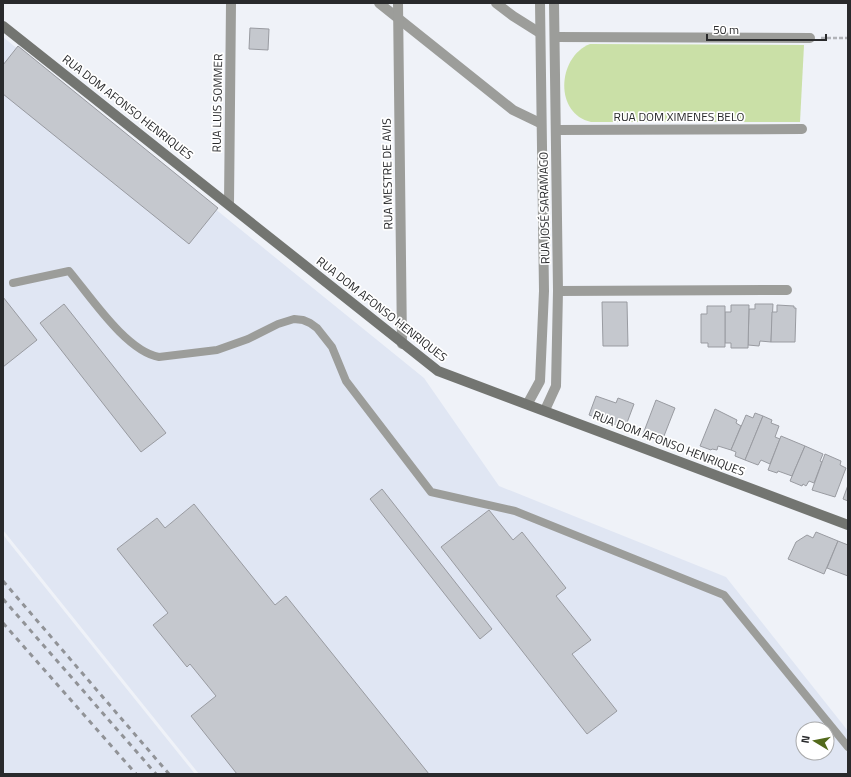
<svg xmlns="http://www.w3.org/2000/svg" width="851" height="777" viewBox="0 0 851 777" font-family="'Titillium Web',sans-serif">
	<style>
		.built { fill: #e0e6f3; fill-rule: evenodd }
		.green { fill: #cae0a7 }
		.building { fill: #c5c8ce; stroke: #999ba1 }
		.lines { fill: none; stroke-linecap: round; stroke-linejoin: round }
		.path { stroke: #b1b3b8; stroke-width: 2.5; stroke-dasharray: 4 2; stroke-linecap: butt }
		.lane { stroke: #9c9d9a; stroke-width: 8 }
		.street { stroke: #9c9d9a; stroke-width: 10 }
		.secondary { stroke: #737571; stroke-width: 10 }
		.rail { stroke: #919397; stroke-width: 3; stroke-dasharray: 5 5; stroke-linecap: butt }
		.labels { text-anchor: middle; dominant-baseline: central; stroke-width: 3.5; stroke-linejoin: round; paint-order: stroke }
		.street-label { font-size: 12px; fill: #292a2c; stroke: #fff }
	</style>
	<rect width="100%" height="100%" fill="#eff2f8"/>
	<g class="built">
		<path d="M 3,37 L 424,378 L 499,486 L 726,577 L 848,731 L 848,774 L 199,774 L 3,530 ZM 803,729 L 827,729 L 827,753 L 803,753 Z"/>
		<polygon points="3,534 7,540 195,774 3,774"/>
	</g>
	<path class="green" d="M 590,44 L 804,45 L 800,122 L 591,122 C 554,114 557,57 590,44 Z"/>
	<g class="building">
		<polygon points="250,28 269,29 268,50 249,49"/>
		<polygon points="18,46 218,208 189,244 3,94 3,65"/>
		<polygon points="3,297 37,340 3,367"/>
		<polygon points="602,302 627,302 628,346 603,346"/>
		<polygon points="64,304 166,433 141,452 40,323"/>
		<polygon points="755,304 773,304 771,342 760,341 759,346 748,345 749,309 755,309"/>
		<polygon points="731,305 749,305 748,348 731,348 731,343 725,343 725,312 731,312"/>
		<polygon points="777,305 794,306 794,308 796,308 795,342 771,342 772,312 777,312"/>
		<polygon points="707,306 725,306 725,347 708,347 708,343 701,343 701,314 707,314"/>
		<polygon points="596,396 616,403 618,398 634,404 625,428 589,415"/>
		<polygon points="656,400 675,408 662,441 643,434"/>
		<polygon points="715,409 737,420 736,423 741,426 731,450 718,446 717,450 712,449 711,450 700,446"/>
		<polygon points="755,413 763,416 745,460 735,456 736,452 731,450 746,415 753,418"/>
		<polygon points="763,416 772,420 771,423 779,426 775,437 780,439 770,464 761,460 758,465 745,460"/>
		<polygon points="781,436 805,446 792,476 778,471 777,473 768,470"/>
		<polygon points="805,446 823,454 820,461 822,462 814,483 809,481 806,486 803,484 802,486 790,481"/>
		<polygon points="825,454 841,461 840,465 846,468 835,497 812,490"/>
		<polygon points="848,485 848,501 843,499"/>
		<polygon points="382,489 492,629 480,639 370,499"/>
		<polygon points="194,504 275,605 286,596 429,774 237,774 191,716 216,696 190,664 187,667 153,625 168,613 117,549 157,518 165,528"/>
		<polygon points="489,510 513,540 522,532 566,588 556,596 591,640 572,654 617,711 587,734 441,547"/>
		<polygon points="816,532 838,541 824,574 788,559 796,542 807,535 813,538"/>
		<polygon points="838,541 848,545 848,576 827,568"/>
	</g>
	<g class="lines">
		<polyline class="path" points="821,38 848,38"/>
		<path class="lane" d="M 13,283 L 69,271 C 91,297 126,351 159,357 L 217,350 L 248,339 L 278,324 L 294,319 L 303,320 L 310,323 L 317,328 L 332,347 L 346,381 L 431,492 L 515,511 L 724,595 L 848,747"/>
		<g class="street">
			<polyline points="379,3 513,110 540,123"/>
			<polyline points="398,3 402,344"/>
			<polyline points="496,3 513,16 540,33"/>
			<polyline points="555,37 810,38"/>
			<polyline points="556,130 802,129"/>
			<polyline points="229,203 231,3"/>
			<polyline points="558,291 787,290"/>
			<polyline points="528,403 540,381 544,291 540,3"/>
			<polyline points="545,410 556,386 558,291 554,3"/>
		</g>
		<polyline class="secondary" points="3,26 438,371 848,525"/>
		<g class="rail">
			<polyline points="3,581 169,774"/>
			<polyline points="3,599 156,774"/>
			<polyline points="3,623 136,774"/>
		</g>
	</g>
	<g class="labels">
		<g class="street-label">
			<text transform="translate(217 103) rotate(-89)">RUA LUIS SOMMER</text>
			<text transform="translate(128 107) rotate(38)">RUA DOM AFONSO HENRIQUES</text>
			<text x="679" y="116">RUA DOM XIMENES BELO</text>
			<text transform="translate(387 174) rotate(-91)">RUA MESTRE DE AVIS</text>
			<text transform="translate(544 208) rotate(-91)">RUA JOSÉ SARAMAGO</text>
			<text transform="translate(382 309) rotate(38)">RUA DOM AFONSO HENRIQUES</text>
			<text transform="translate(669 443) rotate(21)">RUA DOM AFONSO HENRIQUES</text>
		</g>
	</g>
	<rect width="851" height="777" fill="none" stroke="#292a2c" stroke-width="8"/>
	<g transform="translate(815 741) rotate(280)"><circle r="19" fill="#ffffff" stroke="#a9aaab"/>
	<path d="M0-3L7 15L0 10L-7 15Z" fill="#536a1b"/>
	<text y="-6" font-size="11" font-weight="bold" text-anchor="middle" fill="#292a2c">N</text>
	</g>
	<path d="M707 34v6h119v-6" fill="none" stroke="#292a2c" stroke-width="2"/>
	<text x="713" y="34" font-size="12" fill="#292a2c" stroke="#ffffff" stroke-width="3" paint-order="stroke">50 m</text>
</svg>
